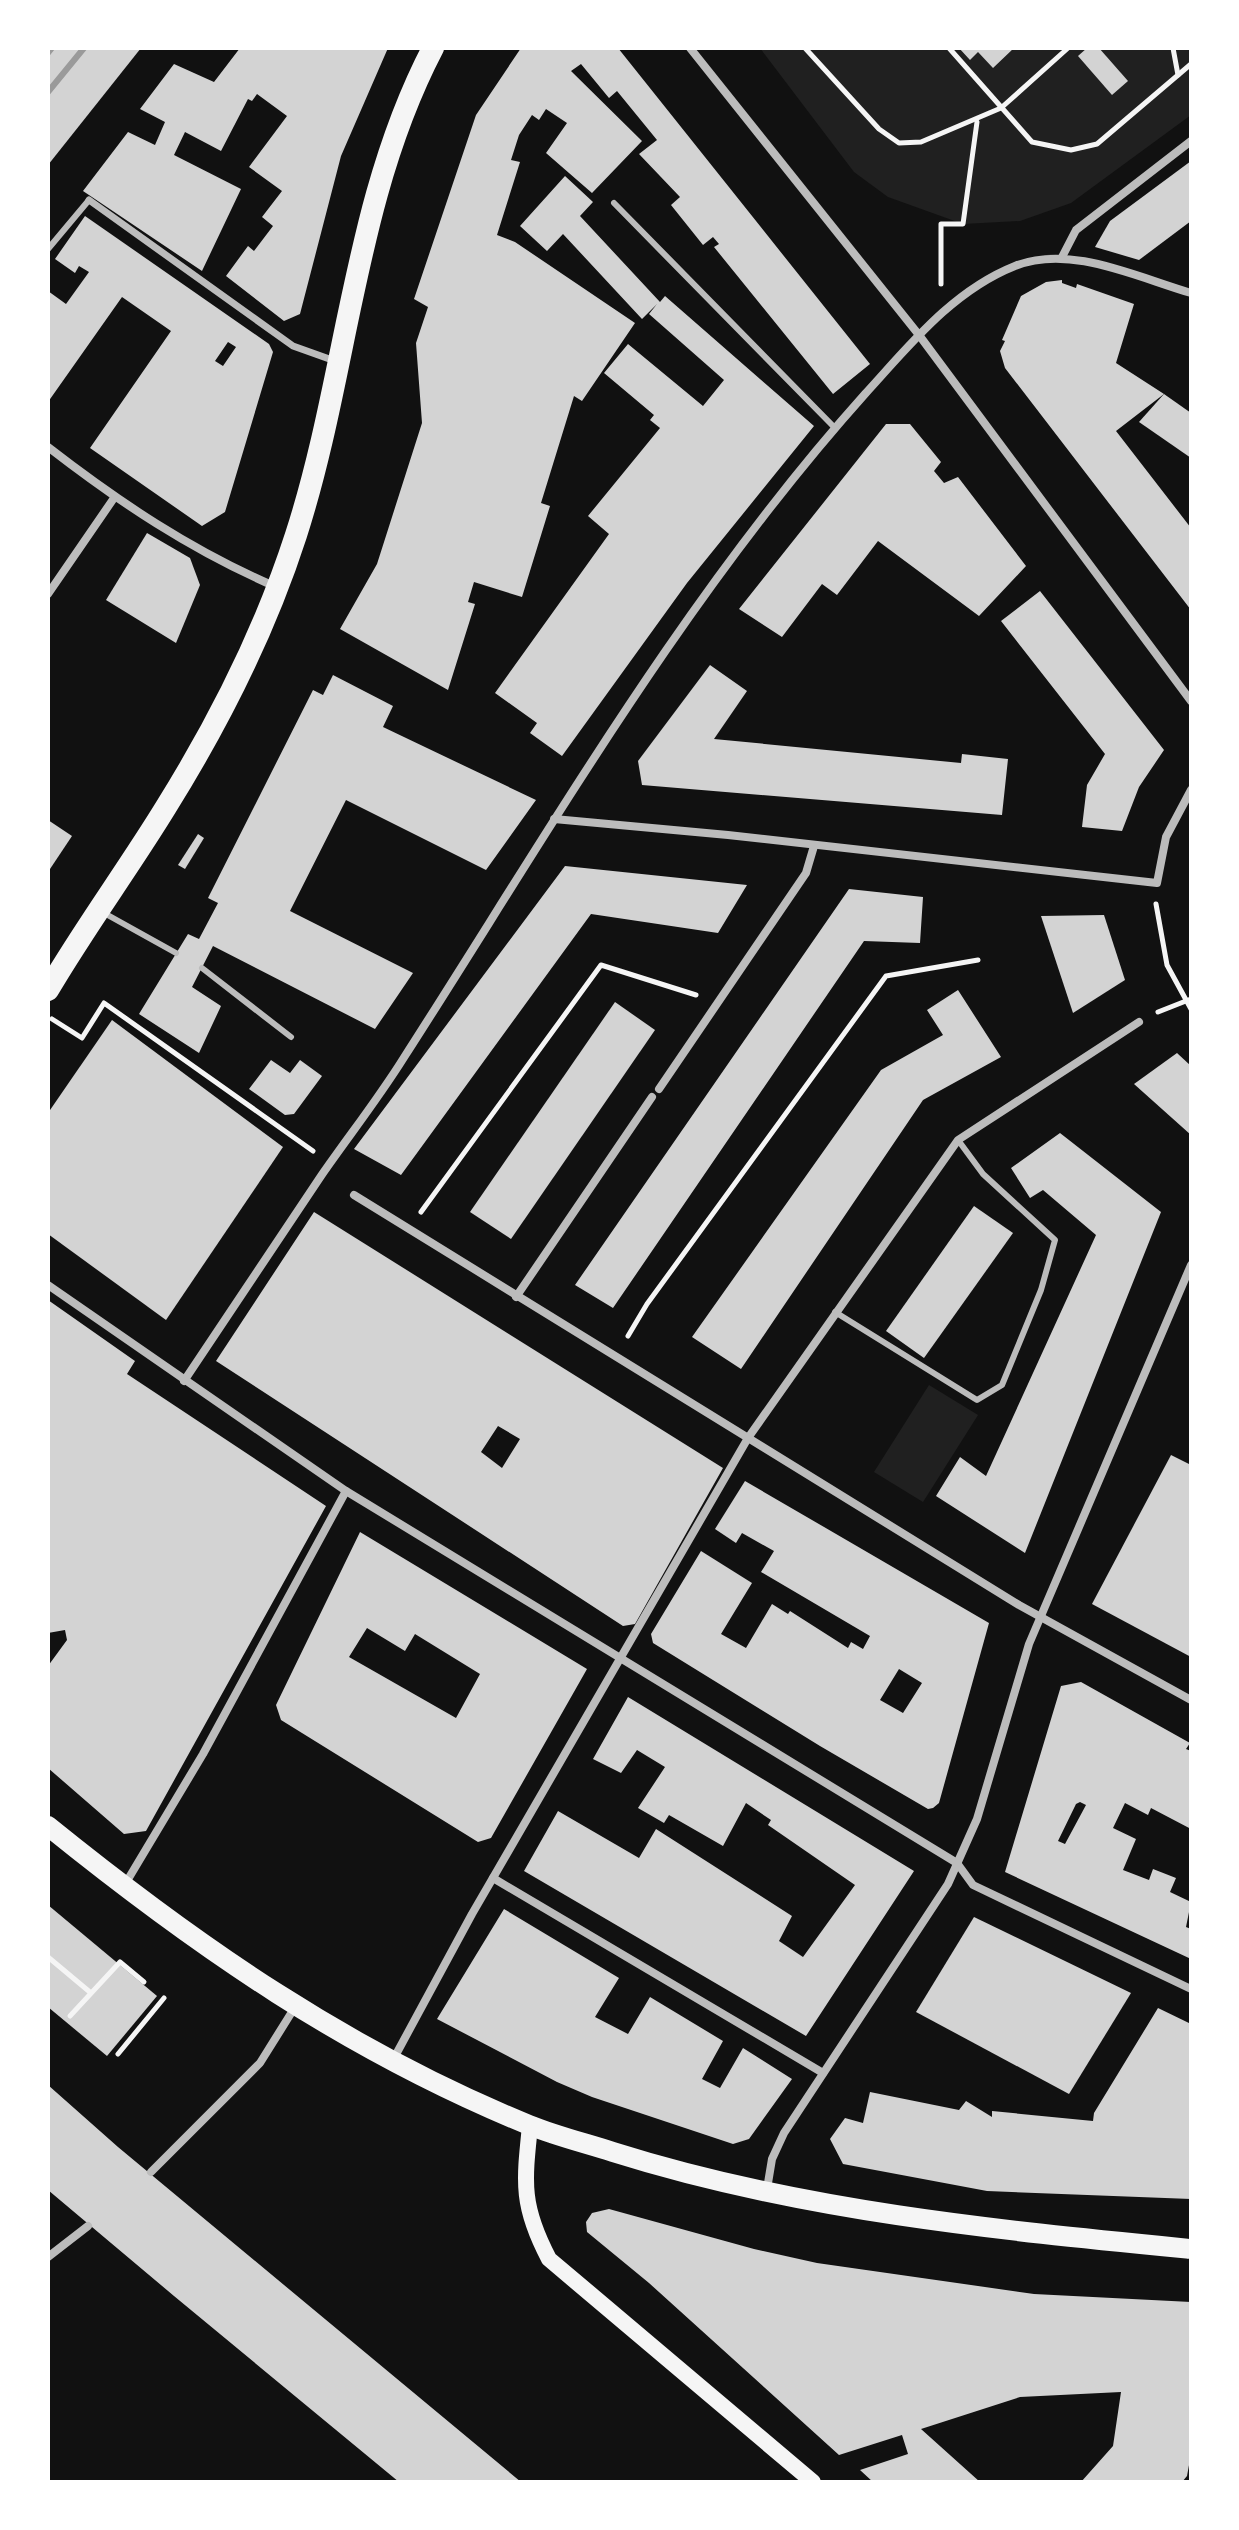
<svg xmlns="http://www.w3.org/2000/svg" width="1239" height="2530" viewBox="0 0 1239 2530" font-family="'DM Sans',sans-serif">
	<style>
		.green { fill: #202020 }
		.building { fill: #d3d3d3; fill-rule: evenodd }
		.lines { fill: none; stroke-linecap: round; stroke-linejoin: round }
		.path { stroke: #f5f5f5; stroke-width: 5 }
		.service { stroke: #bcbcbc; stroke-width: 6 }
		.pedestrian { stroke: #bcbcbc; stroke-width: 7 }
		.minor { stroke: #bcbcbc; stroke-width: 8 }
		.secondary { stroke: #f5f5f5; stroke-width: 16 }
		.primary { stroke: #f5f5f5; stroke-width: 20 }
		.trunk { stroke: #f5f5f5; stroke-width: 22 }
		.rail { stroke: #9a9a9a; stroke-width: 6 }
	</style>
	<rect width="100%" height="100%" fill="#111"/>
	<g class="green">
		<polygon points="760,48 1191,48 1191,115 1071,203 1020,221 963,224 888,197 854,172"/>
		<polygon points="929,1385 978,1415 923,1502 874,1472"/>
	</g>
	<g class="building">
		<polygon points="48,48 141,48 48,165"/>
		<polygon points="240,48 388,48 341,156 300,314 284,321 226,276 248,246 254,251 273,226 262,217 282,191 249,167 287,116 257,94 252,101 248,99 221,151 185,132 174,155 241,189 202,271 83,191 128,132 155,145 165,122 140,109 174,64 214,82"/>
		<polygon points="521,48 618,48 870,364 833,394 714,247 719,244 713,237 703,245 671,205 680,197 639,154 657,140 617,91 609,98 581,64 571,71 642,141 592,193 546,153 567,123 546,109 539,120 532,115 519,135 511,160 520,162 497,235 515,242 635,323 582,401 574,396 541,503 550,506 522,597 474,582 468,602 475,604 448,690 340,629 377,564 422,423 416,343 428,307 414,299 476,115"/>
		<polygon points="959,48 1014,48 993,68 978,52 970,60"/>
		<polygon points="1087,48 1099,48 1128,81 1112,95 1078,56"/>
		<polygon points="1191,161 1191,221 1139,260 1095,247 1110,221"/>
		<polygon points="565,176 593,202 580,216 660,302 665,296 814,426 687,583 562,756 530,733 537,723 495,693 609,534 588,516 660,428 650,420 654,415 604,373 628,344 703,406 724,380 649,314 657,304 642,319 563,234 547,251 520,226"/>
		<path d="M 85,216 L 269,344 L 273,352 L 225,512 L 202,526 L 90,448 L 171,331 L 122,297 L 48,402 L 48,291 L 66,304 L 89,272 L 79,266 L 75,273 L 55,259 ZM 228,342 L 236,347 L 223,366 L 215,361 Z"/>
		<polygon points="1062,280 1062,283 1076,288 1077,284 1134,304 1116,363 1164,394 1116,431 1191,528 1191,610 1005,368 1000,351 1005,341 1002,340 1021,296 1046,282"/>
		<polygon points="1164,394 1191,413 1191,458 1139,422"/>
		<polygon points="886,424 910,424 941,462 934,471 944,483 958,477 1026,566 979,616 878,541 837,595 822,584 782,637 739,609"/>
		<polygon points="147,533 190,558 200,585 176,643 106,600"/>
		<polygon points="1040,591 1164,750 1139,787 1122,831 1082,827 1087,785 1105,754 1001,621"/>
		<polygon points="710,665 747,691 714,739 961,763 962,754 1008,759 1002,815 642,785 638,761"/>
		<polygon points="333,675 393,706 383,727 536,800 486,870 346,800 290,911 413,973 375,1029 213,946 192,987 221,1006 199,1053 139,1014 188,934 199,939 218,903 208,898 313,690 323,695"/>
		<polygon points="48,820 72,836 48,872"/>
		<polygon points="198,834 204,838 185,869 178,865"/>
		<polygon points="565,866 747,885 718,933 591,914 401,1175 354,1149"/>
		<polygon points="849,889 923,897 920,943 864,941 613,1308 575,1285"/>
		<polygon points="1104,915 1125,980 1073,1013 1041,916"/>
		<polygon points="958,990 1001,1057 923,1100 741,1369 692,1337 881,1070 943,1035 927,1010"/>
		<polygon points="615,1002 655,1030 511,1239 470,1212"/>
		<polygon points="112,1020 283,1147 166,1320 48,1234 48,1113"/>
		<polygon points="1177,1053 1191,1066 1191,1135 1134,1084"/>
		<polygon points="271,1060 290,1073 300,1060 322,1076 294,1114 285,1115 249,1089"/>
		<polygon points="1060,1133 1161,1212 1025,1553 936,1496 960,1457 986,1476 1096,1235 1043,1190 1030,1198 1011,1168"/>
		<polygon points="974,1206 1013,1233 924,1358 886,1331"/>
		<path d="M 314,1212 L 723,1468 L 635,1624 L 623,1626 L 216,1361 ZM 498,1426 L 520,1439 L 502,1468 L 481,1452 Z"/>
		<polygon points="48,1300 135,1361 127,1374 326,1506 146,1831 124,1834 48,1768 48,1666 67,1640 65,1630 48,1633"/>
		<polygon points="1171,1455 1191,1465 1191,1657 1092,1604"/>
		<path d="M 745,1481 L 989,1623 L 939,1803 L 933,1808 L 928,1809 L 820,1746 L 653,1643 L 651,1634 L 701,1551 L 752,1583 L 721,1634 L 746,1648 L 772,1604 L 788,1614 L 790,1611 L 848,1648 L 851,1642 L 863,1649 L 870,1636 L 761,1572 L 774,1551 L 742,1533 L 736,1543 L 715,1529 ZM 899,1669 L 922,1683 L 903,1713 L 880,1700 Z"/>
		<path d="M 360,1532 L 587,1669 L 491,1838 L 478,1842 L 281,1720 L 276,1705 ZM 367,1628 L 405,1651 L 415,1634 L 480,1674 L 456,1718 L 349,1657 Z"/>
		<path d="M 1081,1682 L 1190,1743 L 1186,1749 L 1191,1751 L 1191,1829 L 1151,1808 L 1148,1815 L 1125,1803 L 1113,1828 L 1136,1839 L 1123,1870 L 1149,1880 L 1153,1869 L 1176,1878 L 1170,1892 L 1191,1902 L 1186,1927 L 1191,1929 L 1191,1959 L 1005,1872 L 1061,1686 ZM 1080,1802 L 1086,1805 L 1065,1844 L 1058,1841 L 1076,1804 Z"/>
		<polygon points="628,1697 914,1871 806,2036 524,1871 558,1811 639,1858 656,1829 792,1916 779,1941 803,1957 855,1885 768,1825 771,1820 746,1803 723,1846 669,1815 664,1823 638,1808 665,1767 637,1750 621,1773 593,1759"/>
		<polygon points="48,1905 157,1996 107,2056 48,2007"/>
		<polygon points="504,1909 619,1978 595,2017 628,2034 650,1997 723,2041 702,2079 720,2088 743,2048 792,2079 749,2139 733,2144 592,2097 557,2082 437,2019"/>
		<polygon points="974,1917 1131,1993 1069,2094 916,2012"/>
		<polygon points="1158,2008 1191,2024 1191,2199 987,2191 843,2164 830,2139 845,2118 863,2123 870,2092 959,2110 966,2101 992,2117 992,2111 1093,2121 1094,2113"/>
		<polygon points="48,2085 118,2147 521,2482 399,2482 174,2296 48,2190"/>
		<polygon points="609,2209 754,2249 817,2263 1034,2294 1191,2302 1191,2454 1187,2476 1182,2482 1081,2482 1113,2446 1121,2392 1020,2397 921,2429 980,2482 873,2482 860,2470 908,2454 902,2435 839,2455 649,2283 587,2232 586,2222 592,2213"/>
	</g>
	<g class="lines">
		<g class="path">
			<polyline points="805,48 879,129 899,143 921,142 1001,108 1068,48"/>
			<polyline points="949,48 1032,142 1071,150 1097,144 1191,64"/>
			<polyline points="1173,48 1178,75"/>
			<polyline points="941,284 941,224 963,224 977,122"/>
			<polyline points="1156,904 1167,965 1191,1009"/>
			<polyline points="1158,1012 1191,999"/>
			<polyline points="52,1019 82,1038 104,1003 313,1151"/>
			<polyline points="421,1212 601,965 696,995"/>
			<polyline points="628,1336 647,1304 886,976 978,960"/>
			<polyline points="48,1957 91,1993"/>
			<polyline points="70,2016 120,1962 144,1982"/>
			<polyline points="118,2054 164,1998"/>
		</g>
		<g class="service">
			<polyline points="614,203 835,428"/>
			<polyline points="48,249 89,200"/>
			<polyline points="104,913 176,953"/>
			<polyline points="202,968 291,1037"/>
			<polyline points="835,1312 977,1400 1002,1385 1041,1290 1055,1240 983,1174 958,1140"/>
		</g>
		<polyline class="pedestrian" points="89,200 293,346 335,361"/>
		<g class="minor">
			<polyline points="690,48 919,335 1191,701"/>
			<polyline points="1062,257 1076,230 1191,141"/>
			<path d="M 48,447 C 119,502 191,550 274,586"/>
			<polyline points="48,594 114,498"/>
			<polyline points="554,819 728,835 1157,883 1166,837 1191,790"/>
			<polyline points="659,1089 806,873 814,846"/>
			<polyline points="354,1195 1019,1605 1191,1700"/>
			<polyline points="48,1285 346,1491 957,1863 973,1885 1191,1989"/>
			<polyline points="516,1297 652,1097"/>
			<path d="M 184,1381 C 230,1313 275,1244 321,1176 C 348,1137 378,1099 403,1059 C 549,832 684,596 865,394 C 909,346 952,291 1015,266 C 1070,244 1136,277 1191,293"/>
			<polyline points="493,1878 823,2073"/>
			<polyline points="124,1886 203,1754 346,1491"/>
			<polyline points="393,2060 472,1914 748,1438 958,1140 1139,1022"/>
			<polyline points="151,2172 260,2063 295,2007"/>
			<polyline points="767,2189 772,2159 784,2133 948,1884 977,1819 1029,1644 1191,1265"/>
			<polyline points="48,2257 88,2226"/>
		</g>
		<path class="secondary" d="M 530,2126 C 524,2183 521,2206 549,2259 L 813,2482"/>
		<path class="primary" d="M 48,1826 C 199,1948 348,2051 529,2125 C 556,2136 585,2143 613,2152 C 800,2211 997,2230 1191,2249"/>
		<path class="trunk" d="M 48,990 C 85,927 128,869 166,807 C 219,722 265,631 296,535 C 348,374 353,201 433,48"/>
		<g class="rail">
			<polyline points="48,53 52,48"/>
			<polyline points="48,92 84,48"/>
		</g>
	</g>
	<rect width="1239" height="2530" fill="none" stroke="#ffffff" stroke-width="100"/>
</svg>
